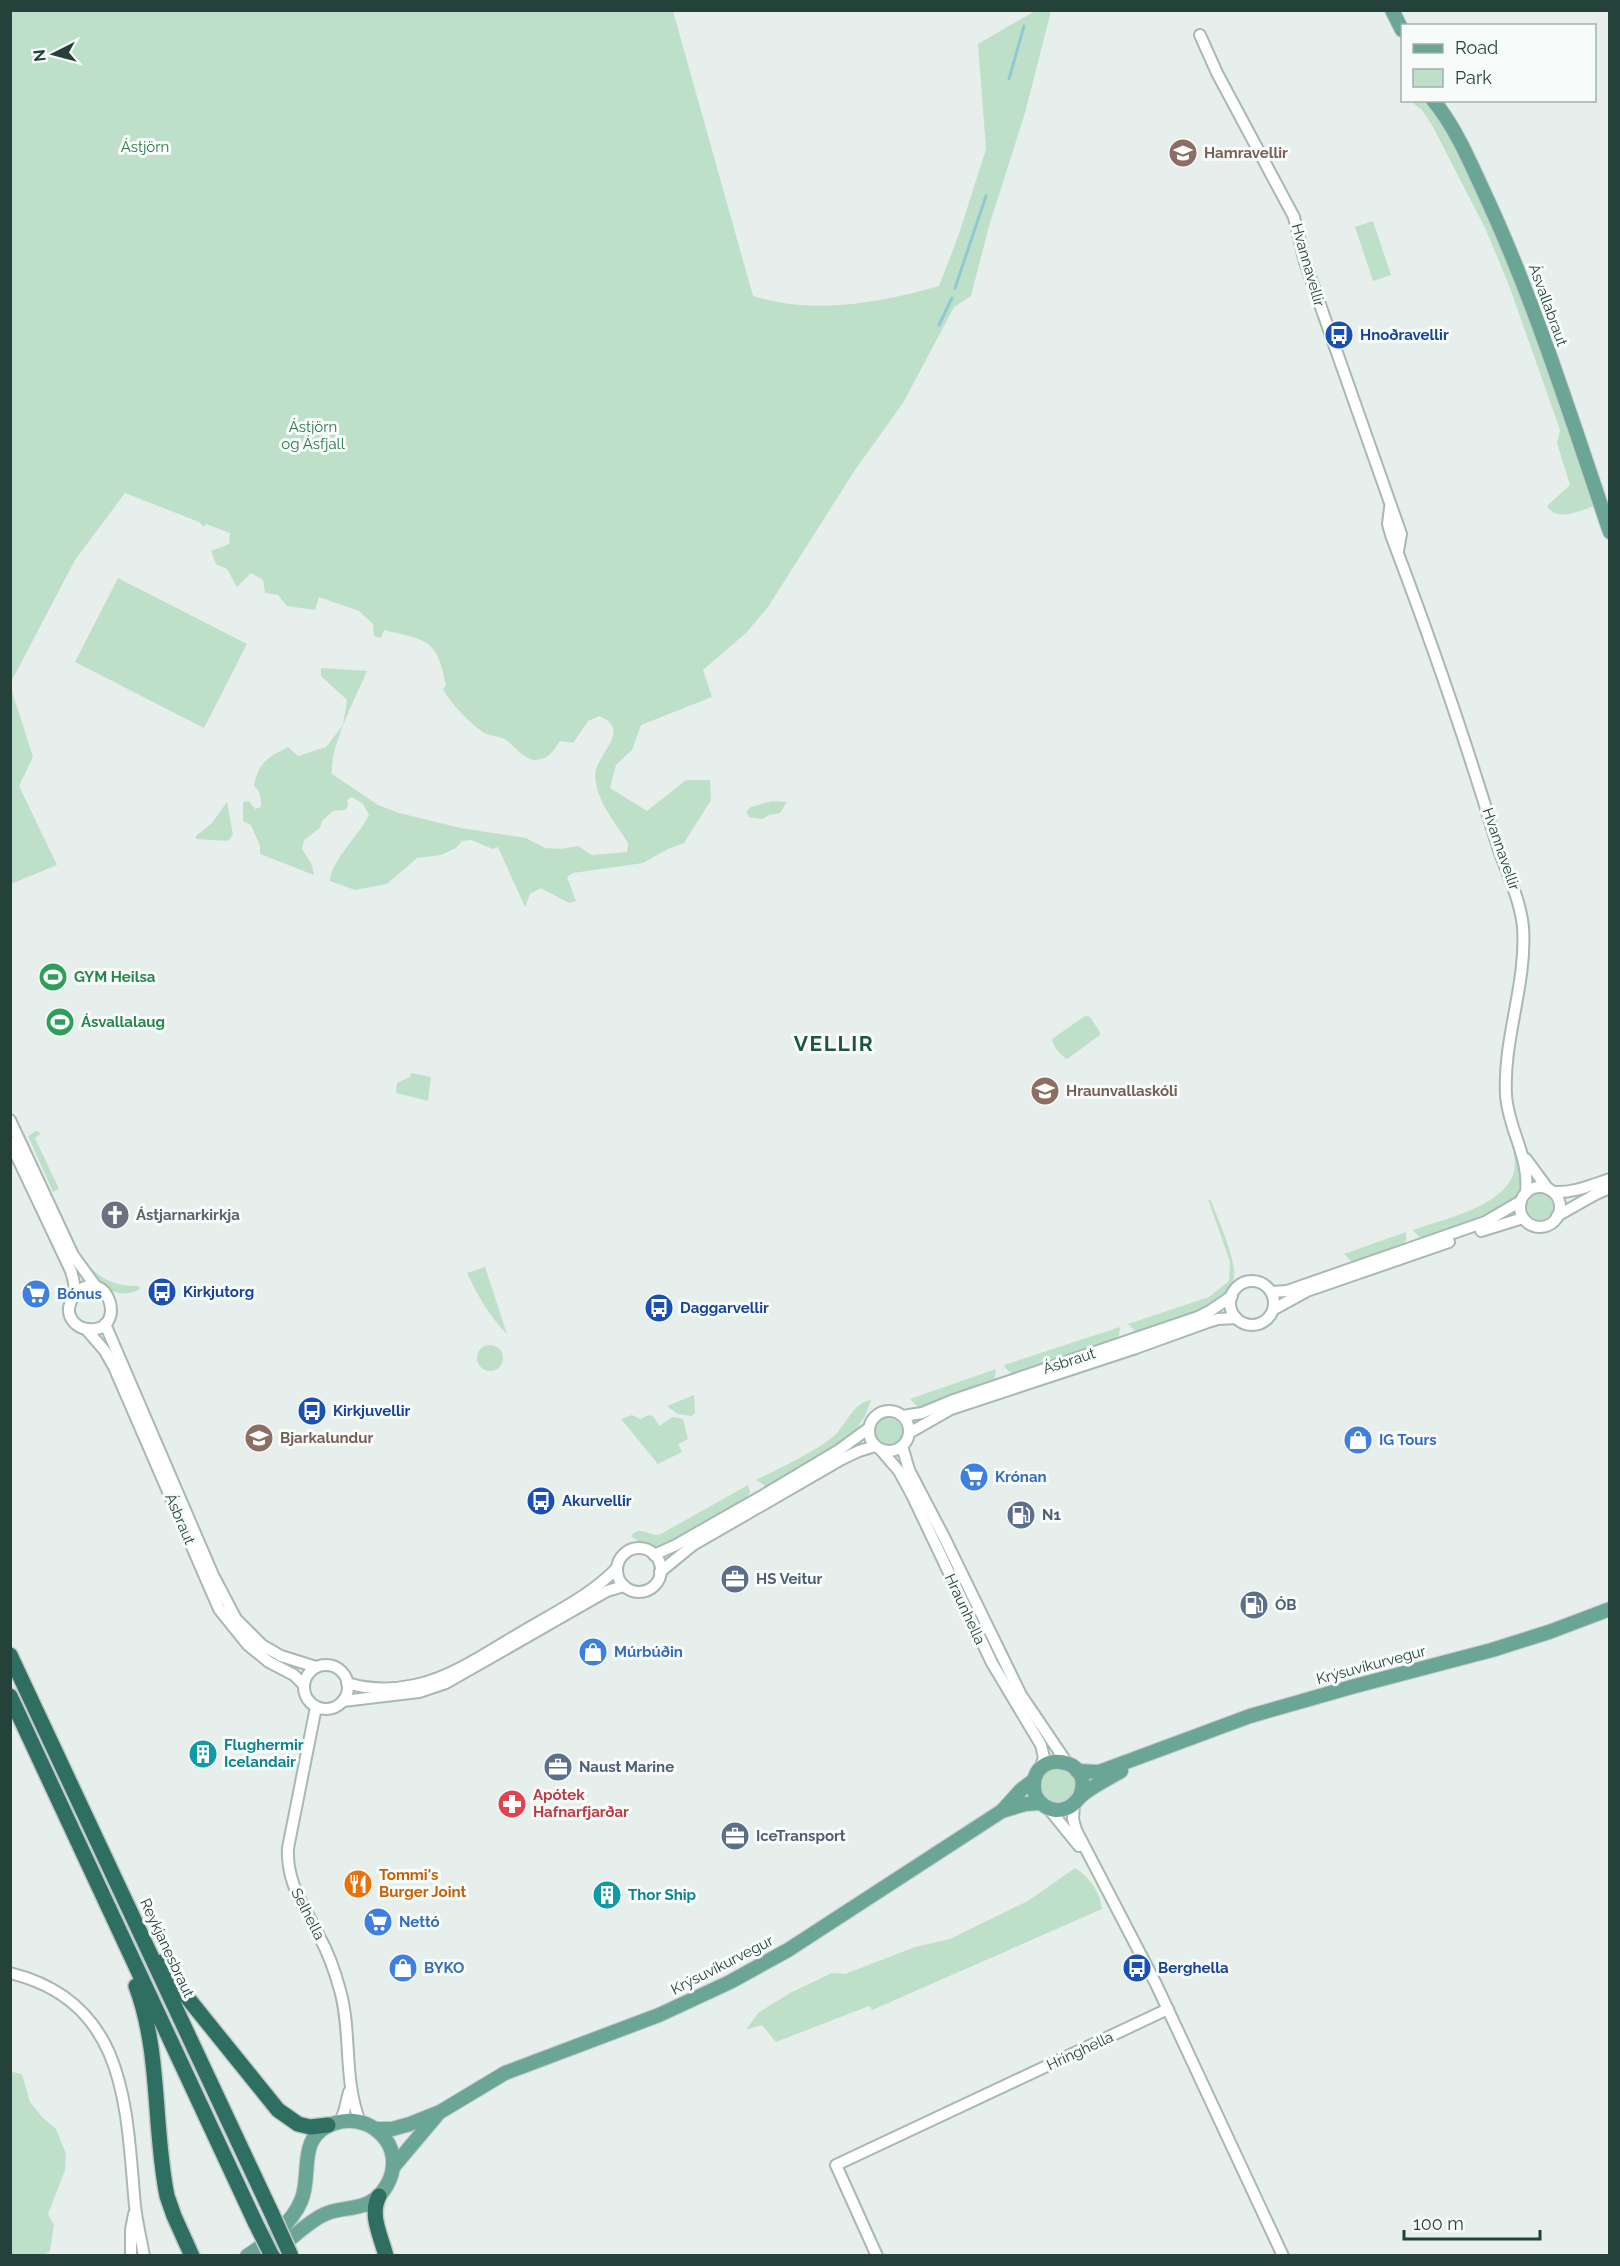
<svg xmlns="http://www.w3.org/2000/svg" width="1620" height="2266" viewBox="0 0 1620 2266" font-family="Raleway,sans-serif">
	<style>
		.green { fill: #bfe0c8 }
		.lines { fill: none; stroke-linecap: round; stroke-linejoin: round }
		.stream { stroke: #8ec9d4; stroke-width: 3 }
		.minor-casing { stroke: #a8b8b2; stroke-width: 14 }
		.major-casing { stroke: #c2cac8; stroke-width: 16 }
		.highway-casing { stroke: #c2cac8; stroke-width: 18 }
		.minor { stroke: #fff; stroke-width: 10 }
		.major { stroke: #6aa596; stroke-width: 14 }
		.highway { stroke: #2f6f62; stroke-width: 15 }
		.highway-bridge-casing { stroke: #c2cac8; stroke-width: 18; stroke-linecap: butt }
		.highway-bridge { stroke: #2f6f62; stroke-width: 15 }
		.labels { text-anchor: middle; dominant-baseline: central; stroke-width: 6; stroke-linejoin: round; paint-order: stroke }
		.park-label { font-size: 15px; fill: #2d7a4b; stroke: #f7fbf9 }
		.education-label { font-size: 15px; font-weight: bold; fill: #785e54; stroke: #f7fbf9; text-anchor: start }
		.street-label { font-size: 15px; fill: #24423a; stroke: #f7fbf9 }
		.transit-label { font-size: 15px; font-weight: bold; fill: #164399; stroke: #f7fbf9; text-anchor: start }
		.leisure-label { font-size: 15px; font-weight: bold; fill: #27864d; stroke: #f7fbf9; text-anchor: start }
		.worship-label { font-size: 15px; font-weight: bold; fill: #5b616d; stroke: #f7fbf9; text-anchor: start }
		.shop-label { font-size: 15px; font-weight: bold; fill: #366cbe; stroke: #f7fbf9; text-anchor: start }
		.service-label { font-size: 15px; font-weight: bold; fill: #4e5e75; stroke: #f7fbf9; text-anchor: start }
		.culture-label { font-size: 15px; font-weight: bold; fill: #0d838f; stroke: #f7fbf9; text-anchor: start }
		.health-label { font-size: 15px; font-weight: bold; fill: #be3a42; stroke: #f7fbf9; text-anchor: start }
		.food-label { font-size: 15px; font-weight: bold; fill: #c56008; stroke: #f7fbf9; text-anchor: start }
		.district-label { font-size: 21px; font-weight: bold; letter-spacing: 1.5px; fill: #1f5548; stroke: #f7fbf9 }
	</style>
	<rect width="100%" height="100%" fill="#e6efeb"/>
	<g class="green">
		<path d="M 10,11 L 673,11 L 753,296 C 814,315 879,303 939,286 L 959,234 L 986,149 L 978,44 L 1035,11 L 1051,11 L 1025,113 L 989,226 L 971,296 L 954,307 L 903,403 L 855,470 L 768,607 L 746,633 L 703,670 L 712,697 L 641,725 L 632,750 L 616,765 L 610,788 L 647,811 L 686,780 L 710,780 L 711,800 L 684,843 L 668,849 L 643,863 L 573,873 L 567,877 L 576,901 L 569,903 L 541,888 L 530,894 L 525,907 L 498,847 L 493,849 L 471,840 L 462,841 L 456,848 L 441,855 L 417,858 L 387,884 L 355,890 L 330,881 C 330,862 360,834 369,815 L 363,804 L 352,797 L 347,800 L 348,806 L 345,810 L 333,811 L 322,821 L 320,828 L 304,840 L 302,849 L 312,865 L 314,875 L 260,854 L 260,846 L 251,825 L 243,821 L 243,802 L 249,801 L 255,809 L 261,807 C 261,798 261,792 254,786 C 258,762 269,757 288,747 L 298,756 L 326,747 L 343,725 L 347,700 L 321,676 L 321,668 L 367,671 C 356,697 329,748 332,774 L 378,805 L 399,813 L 461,828 L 526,838 L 545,848 L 561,849 L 578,846 L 592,855 L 627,852 L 628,843 C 616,823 596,801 595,776 C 595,754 634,730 599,716 L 588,721 L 573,743 L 560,741 C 554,750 549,759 536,760 C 524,760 515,746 506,740 C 500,736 491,736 484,733 C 472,725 449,702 443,689 L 446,686 C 437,637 427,641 384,630 L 381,638 L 374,636 L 373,624 L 359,611 L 319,597 L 315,610 L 287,606 L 278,595 L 265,593 L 263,580 L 251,573 L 237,587 L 227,569 L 216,564 L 211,551 L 229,544 L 230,533 L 206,524 L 204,527 L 199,522 L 125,493 L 75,560 L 11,682 Z"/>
		<path d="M 1410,101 L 1428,101 L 1444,119 L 1504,242 L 1595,506 C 1580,510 1558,523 1547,506 L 1570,485 L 1557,443 L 1560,430 L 1510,288 L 1486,230 L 1432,125 L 1422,110 Z"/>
		<polygon points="1373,221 1391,275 1373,281 1355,227"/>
		<polygon points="118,578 247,644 204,728 75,662"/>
		<polygon points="10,685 33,757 19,786 57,865 11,884"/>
		<polygon points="772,801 787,802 780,813 769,815 762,819 749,817 746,812 751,807"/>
		<polygon points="227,802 233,835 228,841 196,839 196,836 212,823"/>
		<path d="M 1085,1016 L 1090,1017 L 1100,1032 L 1100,1035 L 1067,1059 C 1061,1056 1052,1045 1052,1039 Z"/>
		<polygon points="411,1073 431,1077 428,1101 396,1093 397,1083 410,1077"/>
		<polygon points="36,1131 41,1133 35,1138 59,1189 53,1192 28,1136"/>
		<path d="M 27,1139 C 41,1172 72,1256 99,1275 C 112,1284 123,1286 139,1286 L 140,1289 C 117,1302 99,1284 84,1268 L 26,1148 Z"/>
		<path d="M 1516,1151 C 1520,1163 1526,1176 1521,1188 C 1510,1215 1448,1230 1422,1238 L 1418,1236 L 1413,1230 C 1446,1218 1528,1202 1513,1152 Z"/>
		<circle cx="1540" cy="1207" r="13"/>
		<path d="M 1208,1199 L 1211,1201 C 1217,1217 1237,1261 1234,1277 C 1230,1304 1188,1315 1167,1323 C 1157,1326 1146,1332 1136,1332 L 1128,1324 L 1209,1297 L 1229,1281 L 1230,1262 Z"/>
		<polygon points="1406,1232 1406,1240 1402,1247 1353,1263 1344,1254"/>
		<path d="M 485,1267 L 507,1334 C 489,1316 478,1296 467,1273 Z"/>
		<path d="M 1120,1327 L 1119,1335 L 1115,1341 L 1017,1374 C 1012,1374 1006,1371 1004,1365 Z"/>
		<circle cx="490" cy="1358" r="13"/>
		<polygon points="996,1369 994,1382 922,1411 910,1399"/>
		<polygon points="694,1395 695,1413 692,1416 678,1414 667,1406"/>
		<path d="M 871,1400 L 865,1416 L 851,1437 L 767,1487 L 756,1480 C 778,1469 817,1451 835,1435 C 847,1423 853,1403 871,1400 Z"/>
		<polygon points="632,1415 640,1419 649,1415 654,1417 659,1426 673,1417 683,1419 688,1439 678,1444 682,1452 658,1464 621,1419"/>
		<circle cx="888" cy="1432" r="14"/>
		<path d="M 748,1485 L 750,1492 L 746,1501 L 659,1548 L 641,1543 L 631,1536 C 639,1525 649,1536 659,1535 Z"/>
		<circle cx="1058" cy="1786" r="18"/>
		<path d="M 1075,1868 C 1090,1877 1100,1892 1102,1909 L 872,2010 L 869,2006 L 776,2042 L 762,2025 L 746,2030 L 758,2013 L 790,1993 L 832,1973 L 845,1974 L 915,1947 L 950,1939 L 1028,1901 Z"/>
		<polygon points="13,2072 22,2074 30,2102 42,2117 56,2129 66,2154 65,2170 48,2214 54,2225 50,2251 44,2255 11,2255 10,2073"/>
	</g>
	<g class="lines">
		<g class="stream">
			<polyline points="1009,79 1024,26"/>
			<polyline points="955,288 986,196"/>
			<polyline points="939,325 952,298"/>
		</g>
		<g class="minor-casing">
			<g id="minor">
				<polyline points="1200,35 1217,73 1294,217 1305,262 1401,534 1398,551"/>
				<path d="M 1390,508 L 1388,524 L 1391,535 C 1429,635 1465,738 1496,841 C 1505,870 1520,897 1523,927 C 1527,984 1503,1038 1506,1095 C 1508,1129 1530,1157 1526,1192"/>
				<polyline points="10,1120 73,1255 97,1288"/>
				<path d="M 10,1142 L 71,1271 C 73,1278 76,1287 74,1294 C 71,1302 67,1307 70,1316 C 73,1323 80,1329 88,1329 C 129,1334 109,1262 74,1294"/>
				<polyline points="1526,1159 1548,1189"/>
				<circle cx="1540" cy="1207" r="20"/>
				<path d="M 1553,1192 C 1574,1193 1589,1186 1610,1179"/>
				<polyline points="1557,1216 1596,1194 1610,1188"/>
				<polyline points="1481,1231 1523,1218"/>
				<circle cx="1252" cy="1303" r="22"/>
				<polyline points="1271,1292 1287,1291 1485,1222 1521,1201"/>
				<polyline points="1274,1309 1307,1291 1449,1242"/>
				<polyline points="105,1324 213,1575 236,1619 262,1645 281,1656 316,1667"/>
				<polyline points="86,1329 105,1351 114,1367 219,1609 248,1645 269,1662 294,1675 304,1685"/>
				<circle cx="889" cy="1431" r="20"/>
				<polyline points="903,1416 922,1413 951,1401 1198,1317 1210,1311 1232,1296"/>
				<polyline points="909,1433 951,1409 1136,1348 1208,1322 1218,1319 1236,1318"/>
				<polyline points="902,1446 909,1470 944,1537 1021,1695 1067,1763"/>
				<polyline points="880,1449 899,1471 912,1495 992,1663 1041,1745 1044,1758 1040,1769"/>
				<circle cx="639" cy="1570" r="22"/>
				<polyline points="654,1555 676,1545 762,1496 839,1450 869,1428"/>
				<polyline points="660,1572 693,1545 842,1459 859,1451 875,1446"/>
				<circle cx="326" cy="1687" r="22"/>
				<path d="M 347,1683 C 370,1690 392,1690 415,1685 C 453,1677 489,1651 522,1632 C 555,1612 590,1596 617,1568"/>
				<polyline points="343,1701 419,1692 446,1683 607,1591 624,1586"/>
				<path d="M 316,1707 L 288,1848 C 286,1883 305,1907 320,1938 C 329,1954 335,1972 340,1990 C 352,2033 343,2079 360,2122"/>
				<polyline points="1074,1804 1073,1819 1076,1830 1156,1984 1283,2256"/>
				<polyline points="1049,1809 1079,1846"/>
				<path d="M 10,1973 C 128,2002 126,2108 135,2206 C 137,2223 141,2239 144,2256"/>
				<polyline points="340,2122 344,2112 349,2092"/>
				<polyline points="131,2256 131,2230 134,2214"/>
				<polyline points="877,2256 836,2165 1168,2009"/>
			</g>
		</g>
		<g class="major-casing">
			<g id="major">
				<polyline points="1392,10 1402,30"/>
				<path d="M 1433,100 C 1457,129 1472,167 1488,201 C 1537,308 1572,421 1610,532"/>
				<polyline points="1077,1771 1099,1772 1250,1716 1355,1686 1492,1650 1549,1632 1610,1609"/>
				<path d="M 1080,1796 C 1096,1757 1032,1748 1034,1787 C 1034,1803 1052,1815 1067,1808 C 1074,1806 1076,1800 1081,1796 C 1092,1786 1108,1779 1121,1771"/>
				<polyline points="1003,1810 1021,1790 1034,1780"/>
				<polyline points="376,2129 392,2129 410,2124 440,2112 505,2073 659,2015 730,1982 788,1950 1002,1811 1025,1804 1041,1803"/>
				<polyline points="394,2166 437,2115"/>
				<path d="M 247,2256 C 266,2244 292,2223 301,2201 C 313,2174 295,2136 335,2123 C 345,2120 356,2120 366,2124 C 378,2129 389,2140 392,2153 C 397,2175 383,2201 360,2206 C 347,2210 334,2208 321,2216 C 303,2226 287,2242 271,2256"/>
			</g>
		</g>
		<g class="highway-casing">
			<g id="highway">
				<polyline points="10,1655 272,2214"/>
				<polyline points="10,1696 256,2224"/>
				<polyline points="162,1962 186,1996 278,2110 298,2124 310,2127 328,2125"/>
				<path d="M 136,1986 C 161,2053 153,2127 167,2196 L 174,2216 L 192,2256"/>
				<path d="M 379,2196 C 369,2215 381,2236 386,2256"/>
			</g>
		</g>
		<use href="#minor" class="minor"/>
		<use href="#major" class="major"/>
		<use href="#highway" class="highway"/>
		<g class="highway-bridge-casing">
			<g id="highway-bridge">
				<polyline points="272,2214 291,2256"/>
				<polyline points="256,2224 272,2256"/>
			</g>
		</g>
		<use href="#highway-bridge" class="highway-bridge"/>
	</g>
	<defs>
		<g id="school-disc" transform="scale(1.5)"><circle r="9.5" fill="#8d6e63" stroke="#f7fbf9"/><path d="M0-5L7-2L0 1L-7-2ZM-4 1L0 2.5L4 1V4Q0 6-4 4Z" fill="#fff"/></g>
		<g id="bus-disc" transform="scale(1.5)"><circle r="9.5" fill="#1a4fb4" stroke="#f7fbf9"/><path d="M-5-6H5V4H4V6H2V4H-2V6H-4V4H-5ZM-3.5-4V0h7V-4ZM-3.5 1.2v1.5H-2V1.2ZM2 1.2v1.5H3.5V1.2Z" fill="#fff"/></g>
		<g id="stadium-disc" transform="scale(1.5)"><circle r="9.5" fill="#2e9e5b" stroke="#f7fbf9"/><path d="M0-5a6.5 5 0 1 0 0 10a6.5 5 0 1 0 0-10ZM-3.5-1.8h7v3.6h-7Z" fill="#fff"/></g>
		<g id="church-disc" transform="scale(1.5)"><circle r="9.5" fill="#6b7280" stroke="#f7fbf9"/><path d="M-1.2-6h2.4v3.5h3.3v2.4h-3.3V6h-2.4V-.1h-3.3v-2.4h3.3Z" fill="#fff"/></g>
		<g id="supermarket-disc" transform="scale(1.5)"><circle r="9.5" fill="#3f7fe0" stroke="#f7fbf9"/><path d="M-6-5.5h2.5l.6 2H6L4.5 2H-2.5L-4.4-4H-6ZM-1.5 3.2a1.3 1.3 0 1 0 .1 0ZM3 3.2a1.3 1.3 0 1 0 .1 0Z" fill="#fff"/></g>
		<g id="shop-disc" transform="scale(1.5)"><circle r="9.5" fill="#3f7fe0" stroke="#f7fbf9"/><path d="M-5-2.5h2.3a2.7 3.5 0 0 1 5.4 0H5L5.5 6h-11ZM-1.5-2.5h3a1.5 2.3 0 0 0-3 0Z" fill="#fff"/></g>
		<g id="fuel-disc" transform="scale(1.5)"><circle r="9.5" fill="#5c6f8a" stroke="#f7fbf9"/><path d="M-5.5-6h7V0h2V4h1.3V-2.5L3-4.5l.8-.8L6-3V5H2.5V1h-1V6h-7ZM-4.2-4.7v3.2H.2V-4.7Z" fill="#fff"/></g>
		<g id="office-disc" transform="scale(1.5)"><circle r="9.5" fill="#5c6f8a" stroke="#f7fbf9"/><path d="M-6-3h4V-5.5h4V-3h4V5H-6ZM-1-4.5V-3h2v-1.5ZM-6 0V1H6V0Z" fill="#fff"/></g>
		<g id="building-disc" transform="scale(1.5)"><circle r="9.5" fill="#0f9aa8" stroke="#f7fbf9"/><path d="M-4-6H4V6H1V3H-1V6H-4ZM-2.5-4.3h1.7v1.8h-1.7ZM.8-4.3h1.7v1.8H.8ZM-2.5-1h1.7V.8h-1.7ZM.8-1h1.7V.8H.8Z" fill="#fff"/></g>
		<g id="pharmacy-disc" transform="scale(1.5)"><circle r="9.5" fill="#e0444e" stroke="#f7fbf9"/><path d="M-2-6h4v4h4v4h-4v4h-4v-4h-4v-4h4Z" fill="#fff"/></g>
		<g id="restaurant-disc" transform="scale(1.5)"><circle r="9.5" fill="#e8710a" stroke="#f7fbf9"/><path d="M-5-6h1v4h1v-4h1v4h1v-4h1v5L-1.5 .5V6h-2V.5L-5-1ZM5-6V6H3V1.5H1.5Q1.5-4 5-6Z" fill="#fff"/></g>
	</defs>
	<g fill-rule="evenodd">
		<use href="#school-disc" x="1183" y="153"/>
		<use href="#bus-disc" x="1339" y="335"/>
		<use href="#stadium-disc" x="53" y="977"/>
		<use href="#stadium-disc" x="60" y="1022"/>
		<use href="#school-disc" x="1045" y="1091"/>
		<use href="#church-disc" x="115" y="1215"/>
		<use href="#bus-disc" x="162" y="1292"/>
		<use href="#supermarket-disc" x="36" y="1294"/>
		<use href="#bus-disc" x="659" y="1308"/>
		<use href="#bus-disc" x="312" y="1411"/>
		<use href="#school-disc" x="259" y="1438"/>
		<use href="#shop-disc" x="1358" y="1440"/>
		<use href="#supermarket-disc" x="974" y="1477"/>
		<use href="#bus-disc" x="541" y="1501"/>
		<use href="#fuel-disc" x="1021" y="1515"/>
		<use href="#office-disc" x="735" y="1579"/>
		<use href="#fuel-disc" x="1254" y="1605"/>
		<use href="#shop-disc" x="593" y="1652"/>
		<use href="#building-disc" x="203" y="1754"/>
		<use href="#office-disc" x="558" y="1767"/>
		<use href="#pharmacy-disc" x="512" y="1804"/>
		<use href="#office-disc" x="735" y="1836"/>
		<use href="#restaurant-disc" x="358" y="1884"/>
		<use href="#building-disc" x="607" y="1895"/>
		<use href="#supermarket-disc" x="378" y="1922"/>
		<use href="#shop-disc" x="403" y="1968"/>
		<use href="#bus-disc" x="1137" y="1968"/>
	</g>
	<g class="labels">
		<g class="park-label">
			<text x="145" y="147">Ástjörn</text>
			<text x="313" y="427">Ástjörn<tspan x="313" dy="17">og Ásfjall</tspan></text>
		</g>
		<g class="education-label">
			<text x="1204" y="153">Hamravellir</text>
			<text x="1066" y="1091">Hraunvallaskóli</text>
			<text x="280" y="1438">Bjarkalundur</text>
		</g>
		<g class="street-label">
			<text transform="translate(1308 265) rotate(74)">Hvannavellir</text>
			<text transform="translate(1548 305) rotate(70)">Ásvallabraut</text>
			<text transform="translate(1501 849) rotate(71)">Hvannavellir</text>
			<text transform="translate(1069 1361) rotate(-18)">Ásbraut</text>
			<text transform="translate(180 1519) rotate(67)">Ásbraut</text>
			<text transform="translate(965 1609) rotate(65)">Hraunhella</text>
			<text transform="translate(1371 1665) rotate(-15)">Krýsuvíkurvegur</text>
			<text transform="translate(308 1914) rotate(63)">Selhella</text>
			<text transform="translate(167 1948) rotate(65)">Reykjanesbraut</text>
			<text transform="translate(722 1965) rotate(-27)">Krýsuvíkurvegur</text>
			<text transform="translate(1080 2051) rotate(-25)">Hringhella</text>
		</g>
		<g class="transit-label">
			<text x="1360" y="335">Hnoðravellir</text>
			<text x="183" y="1292">Kirkjutorg</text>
			<text x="680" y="1308">Daggarvellir</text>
			<text x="333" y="1411">Kirkjuvellir</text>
			<text x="562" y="1501">Akurvellir</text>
			<text x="1158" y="1968">Berghella</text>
		</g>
		<g class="leisure-label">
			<text x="74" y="977">GYM Heilsa</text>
			<text x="81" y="1022">Ásvallalaug</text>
		</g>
		<g class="worship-label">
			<text x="136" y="1215">Ástjarnarkirkja</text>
		</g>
		<g class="shop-label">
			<text x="57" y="1294">Bónus</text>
			<text x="1379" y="1440">IG Tours</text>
			<text x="995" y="1477">Krónan</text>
			<text x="614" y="1652">Múrbúðin</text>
			<text x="399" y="1922">Nettó</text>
			<text x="424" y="1968">BYKO</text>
		</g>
		<g class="service-label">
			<text x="1042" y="1515">N1</text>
			<text x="756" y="1579">HS Veitur</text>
			<text x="1275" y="1605">ÓB</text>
			<text x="579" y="1767">Naust Marine</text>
			<text x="756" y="1836">IceTransport</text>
		</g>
		<g class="culture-label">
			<text x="224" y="1745">Flughermir<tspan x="224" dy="17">Icelandair</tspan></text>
			<text x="628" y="1895">Thor Ship</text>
		</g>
		<g class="health-label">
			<text x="533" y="1795">Apótek<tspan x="533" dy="17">Hafnarfjarðar</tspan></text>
		</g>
		<g class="food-label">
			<text x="379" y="1875">Tommi's<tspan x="379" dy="17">Burger Joint</tspan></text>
		</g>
		<g class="district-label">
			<text x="834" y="1043">VELLIR</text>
		</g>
	</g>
	<rect width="1620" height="2266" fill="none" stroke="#24423a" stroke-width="24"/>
	<rect x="1401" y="24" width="195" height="78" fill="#f7fbf9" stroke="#a3b1ad" stroke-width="1.5"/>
	<rect x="1413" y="44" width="30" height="9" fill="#6aa596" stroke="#a3b1ad" stroke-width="1.5"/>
	<text x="1455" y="54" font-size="18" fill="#24423a">Road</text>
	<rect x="1413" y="69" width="30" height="18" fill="#bfe0c8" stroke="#a3b1ad" stroke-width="1.5"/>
	<text x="1455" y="84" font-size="18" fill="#24423a">Park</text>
	<g transform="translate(54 54) rotate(264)" stroke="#f7fbf9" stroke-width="4.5" paint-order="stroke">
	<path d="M0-4.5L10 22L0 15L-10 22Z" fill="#24423a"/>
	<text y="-9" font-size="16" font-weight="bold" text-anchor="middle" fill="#24423a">N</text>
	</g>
	<path d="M1404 2230v9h136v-9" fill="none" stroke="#24423a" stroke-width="3"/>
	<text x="1413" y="2230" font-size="18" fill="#24423a" stroke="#f7fbf9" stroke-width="4.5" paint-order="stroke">100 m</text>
</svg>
